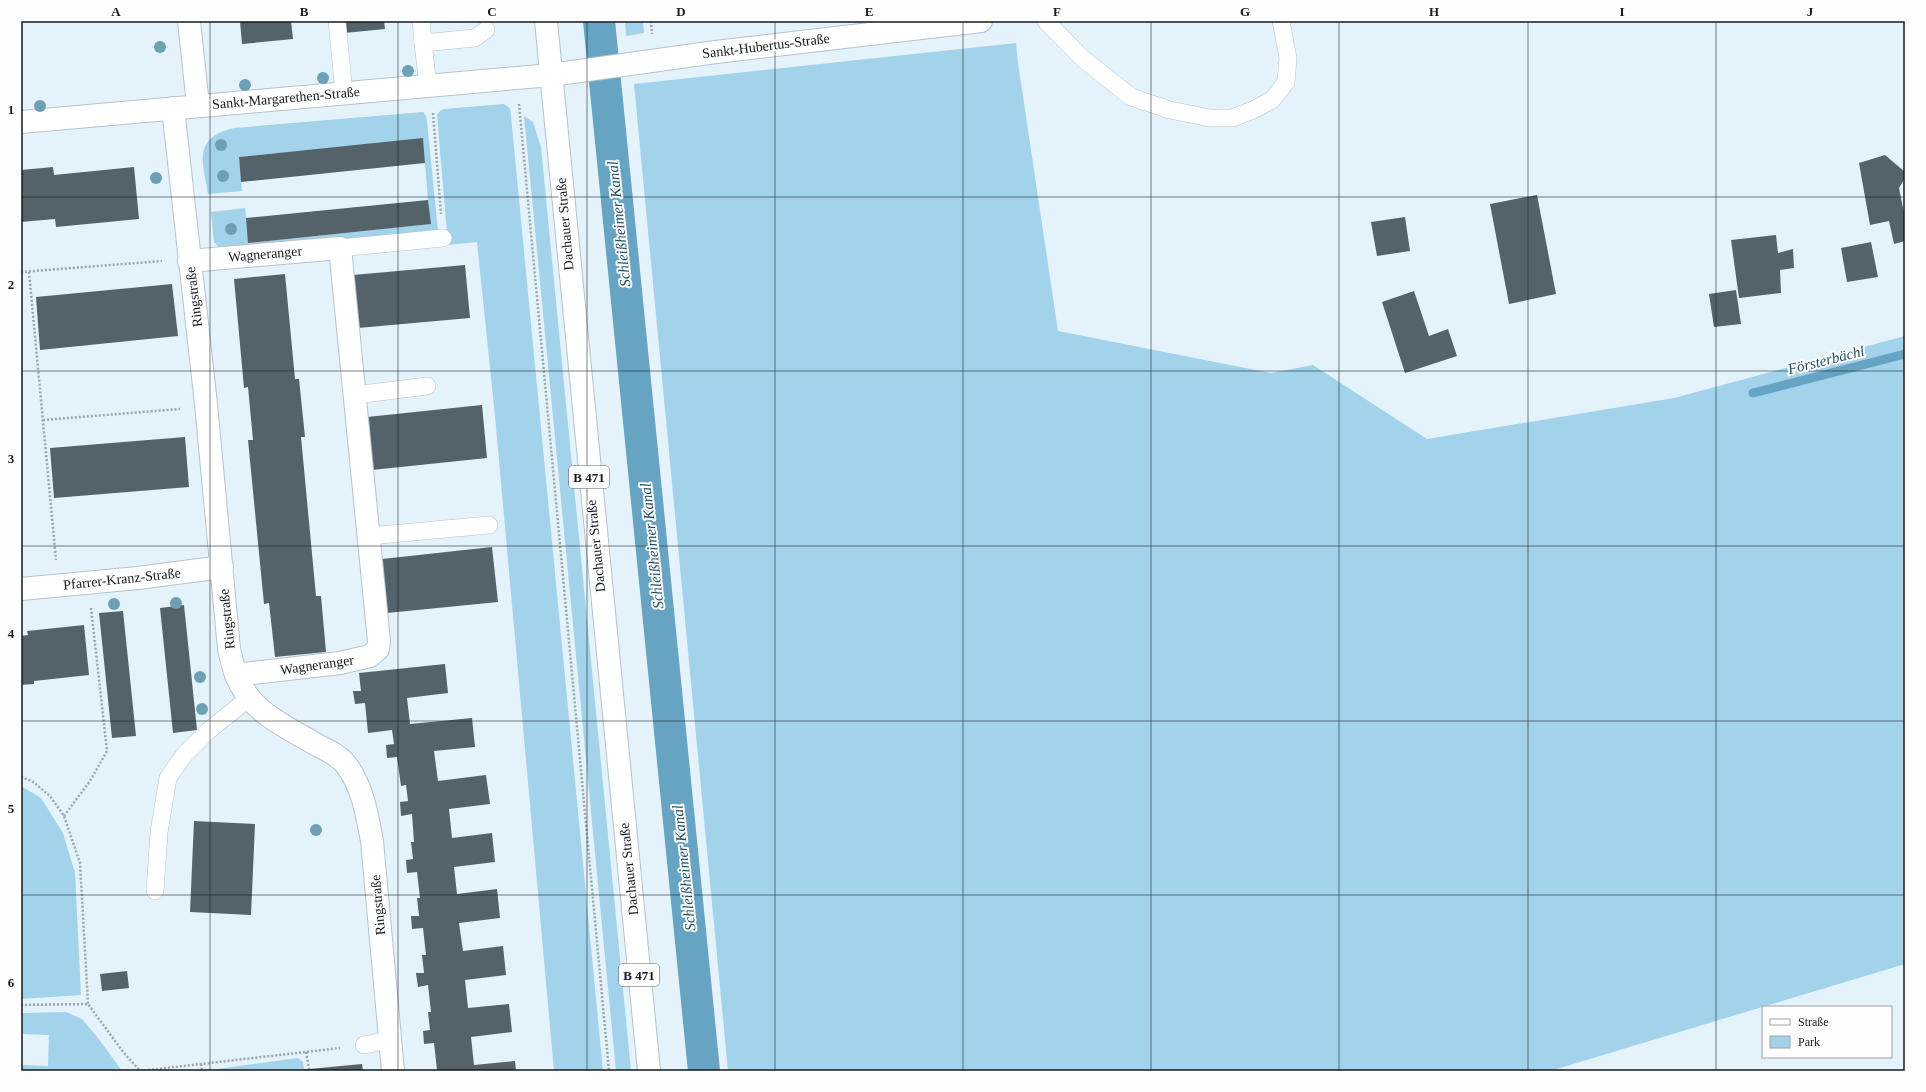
<svg xmlns="http://www.w3.org/2000/svg" width="1926" height="1092" viewBox="0 0 1926 1092" font-family="Georgia,serif">
	<style>
		.green { fill: #a3d2eb }
		.lines { fill: none; stroke-linecap: round; stroke-linejoin: round }
		.stream { stroke: #67a4c3; stroke-width: 9 }
		.canal { stroke: #67a4c3; stroke-width: 32 }
		.building { fill: #546269 }
		.lane-casing { stroke: #b4c3cb; stroke-width: 18 }
		.street-casing { stroke: #b4c3cb; stroke-width: 24 }
		.primary-casing { stroke: #b4c3cb; stroke-width: 24 }
		.path { stroke: #9aa6ac; stroke-width: 2.5; stroke-dasharray: 2 2; stroke-linecap: butt }
		.lane { stroke: #fff; stroke-width: 17 }
		.street { stroke: #fff; stroke-width: 22 }
		.primary { stroke: #fff; stroke-width: 22 }
		.tree { fill: #6da0b5 }
		.grid { fill: none; stroke: #141a1d; stroke-width: 1; stroke-opacity: 0.55 }
		.labels { text-anchor: middle; dominant-baseline: central; stroke-width: 4; stroke-linejoin: round; paint-order: stroke }
		.shield { fill: #fdfdfd; stroke: #5a5e60; stroke-width: 1 }
		.shield-label { font-size: 13px; font-weight: bold; fill: #141a1d }
		.street-label { font-size: 14px; fill: #141a1d; stroke: #fdfdfd }
		.water-label { font-size: 15px; font-style: italic; fill: #1b4d63; stroke: #fdfdfd }
		.neatline { fill: none; stroke: #141a1d; stroke-width: 1.5 }
		.grid-label { font-size: 13px; text-anchor: middle; font-weight: bold; fill: #141a1d }
	</style>
	<rect width="100%" height="100%" fill="#e4f3fb"/>
	<g class="green">
		<polygon points="625,21 643,21 644,33 626,36"/>
		<polygon points="1016,43 1018,63 1058,331 1271,373 1313,365 1427,439 1674,398 1905,336 1905,964 1550,1071 728,1071 634,84"/>
		<polygon points="504,104 510,108 511,116 603,1071 554,1071 495,416 477,242 448,245 437,115 440,111 444,109"/>
		<path d="M 423,112 L 426,116 L 427,121 L 438,231 L 222,251 L 214,242 L 211,212 L 245,208 L 249,243 L 430,224 L 423,139 L 239,157 L 242,191 L 208,194 C 202,160 193,138 234,128 Z"/>
		<polygon points="524,116 533,122 541,147 631,1071 616,1071"/>
		<polygon points="21,786 41,798 63,833 75,873 81,995 21,999"/>
		<polygon points="66,1012 82,1019 98,1038 122,1071 21,1071 21,1065 48,1066 49,1035 21,1034 21,1013"/>
		<polygon points="298,1058 303,1062 304,1069 309,1069 291,1071 215,1071 217,1069"/>
	</g>
	<g class="lines">
		<polyline class="stream" points="1753,393 1905,354"/>
		<polyline class="canal" points="599,21 704,1071"/>
	</g>
	<g class="building">
		<polygon points="240,21 291,21 293,39 242,44"/>
		<polygon points="342,21 384,21 385,29 344,33"/>
		<polygon points="423,138 425,163 241,182 239,157"/>
		<polygon points="1885,155 1905,172 1905,178 1899,188 1905,218 1905,241 1894,244 1889,221 1870,225 1859,163"/>
		<polygon points="53,167 54,175 134,167 139,219 56,227 55,219 21,222 21,170"/>
		<polygon points="1537,195 1556,294 1509,304 1490,204"/>
		<polygon points="428,200 431,224 248,243 246,218"/>
		<polygon points="1405,217 1410,251 1377,256 1371,222"/>
		<polygon points="1776,235 1778,253 1793,249 1794,268 1780,270 1781,293 1739,298 1731,240"/>
		<polygon points="1871,242 1878,277 1847,282 1841,248"/>
		<polygon points="465,265 470,318 358,328 353,275"/>
		<polygon points="285,274 295,379 299,379 305,437 301,437 316,596 321,596 326,652 275,657 269,603 264,604 248,440 253,440 248,387 244,388 234,279"/>
		<polygon points="172,284 178,336 40,350 36,297"/>
		<polygon points="1736,290 1741,324 1714,327 1709,294"/>
		<polygon points="1414,291 1429,336 1448,329 1457,356 1405,373 1382,302"/>
		<polygon points="482,405 487,458 372,470 367,417"/>
		<polygon points="185,437 189,487 54,498 50,448"/>
		<polygon points="492,547 498,602 387,613 382,559"/>
		<polygon points="184,605 197,730 173,733 160,608"/>
		<polygon points="123,611 136,736 112,738 99,613"/>
		<polygon points="84,625 89,675 34,681 34,684 21,685 21,636 28,635 27,631"/>
		<polygon points="445,664 448,693 407,698 410,724 472,718 475,747 434,751 438,781 486,775 490,804 449,809 452,838 492,833 495,862 454,867 457,894 497,889 500,918 459,923 463,951 503,946 506,975 465,980 468,1008 509,1004 512,1032 471,1037 474,1065 515,1061 516,1071 433,1071 437,1070 434,1043 424,1044 423,1031 430,1030 428,1012 431,1012 428,985 418,987 416,973 424,973 422,955 426,955 423,928 412,929 411,916 419,916 417,898 420,898 417,872 407,873 406,860 413,859 411,842 414,842 412,814 401,816 400,802 408,801 406,785 401,786 397,757 387,758 386,745 394,744 392,730 368,733 365,703 355,704 353,691 361,691 359,673"/>
		<polygon points="194,821 255,824 251,915 190,912"/>
		<polygon points="127,971 129,988 102,991 100,974"/>
		<polygon points="362,1064 363,1071 299,1071 299,1070"/>
	</g>
	<g class="lines">
		<g class="lane-casing">
			<g id="lane">
				<polyline points="337,21 344,93"/>
				<polyline points="421,21 423,43"/>
				<polyline points="1046,21 1082,58 1131,97 1170,110 1210,118 1232,118 1253,110 1272,100 1286,82 1288,58 1281,21"/>
				<polyline points="428,86 423,43 475,38 486,30"/>
				<polyline points="340,248 443,238"/>
				<polyline points="355,395 427,386"/>
				<polyline points="369,536 489,525"/>
				<polyline points="155,891 159,832 168,778 184,755 208,731 249,698"/>
				<polyline points="364,1045 390,1040"/>
			</g>
		</g>
		<g class="street-casing">
			<g id="street">
				<polyline points="189,21 198,105"/>
				<path d="M 173,108 L 206,404 L 229,649 C 231,657 233,667 236,675 C 250,712 285,726 317,745 C 327,750 340,756 347,766 C 363,788 367,815 372,841 L 393,1071"/>
				<polyline points="21,122 551,75 716,52 981,21"/>
				<polyline points="189,261 340,248 379,641 378,649 370,656 340,663 236,675"/>
				<polyline points="21,589 138,578 222,567"/>
			</g>
		</g>
		<g class="primary-casing">
			<polyline id="primary" points="546,21 649,1071"/>
		</g>
		<g class="path">
			<polyline points="651,21 652,34"/>
			<polyline points="519,104 609,1071"/>
			<polyline points="433,113 441,214"/>
			<polyline points="21,272 162,261"/>
			<polyline points="29,272 56,560"/>
			<polyline points="43,420 180,409"/>
			<polyline points="21,777 32,781 50,796 64,816 80,863 88,1004"/>
			<polyline points="64,816 90,781 107,751 91,608"/>
			<polyline points="21,1005 88,1004 124,1053 140,1071 340,1048"/>
			<polyline points="306,1052 309,1069"/>
			<polyline points="201,1064 202,1071"/>
		</g>
		<use href="#lane" class="lane"/>
		<use href="#street" class="street"/>
		<use href="#primary" class="primary"/>
	</g>
	<g class="tree">
		<circle cx="160" cy="47" r="6"/>
		<circle cx="408" cy="71" r="6"/>
		<circle cx="323" cy="78" r="6"/>
		<circle cx="245" cy="85" r="6"/>
		<circle cx="40" cy="106" r="6"/>
		<circle cx="221" cy="145" r="6"/>
		<circle cx="223" cy="176" r="6"/>
		<circle cx="156" cy="178" r="6"/>
		<circle cx="231" cy="229" r="6"/>
		<circle cx="176" cy="603" r="6"/>
		<circle cx="114" cy="604" r="6"/>
		<circle cx="200" cy="677" r="6"/>
		<circle cx="202" cy="709" r="6"/>
		<circle cx="316" cy="830" r="6"/>
	</g>
	<path class="grid" d="M 210,21 L 210,1071M 398,21 L 398,1071M 587,21 L 587,1071M 775,21 L 775,1071M 963,21 L 963,1071M 1151,21 L 1151,1071M 1339,21 L 1339,1071M 1528,21 L 1528,1071M 1716,21 L 1716,1071M 21,197 L 1905,197M 21,371 L 1905,371M 21,546 L 1905,546M 21,721 L 1905,721M 21,895 L 1905,895"/>
	<g class="labels">
		<g class="shield">
			<rect x="569" y="466" width="40" height="22" rx="3"/>
			<rect x="619" y="964" width="40" height="22" rx="3"/>
		</g>
		<g class="shield-label">
			<text x="589" y="477">B 471</text>
			<text x="639" y="975">B 471</text>
		</g>
		<g class="street-label">
			<text transform="translate(766 46) rotate(-7)">Sankt-Hubertus-Straße</text>
			<text transform="translate(286 98) rotate(-5)">Sankt-Margarethen-Straße</text>
			<text transform="translate(565 224) rotate(-95)">Dachauer Straße</text>
			<text transform="translate(265 254) rotate(-5)">Wagneranger</text>
			<text transform="translate(194 297) rotate(-97)">Ringstraße</text>
			<text transform="translate(596 546) rotate(-96)">Dachauer Straße</text>
			<text transform="translate(122 579) rotate(-6)">Pfarrer-Kranz-Straße</text>
			<text transform="translate(227 619) rotate(-96)">Ringstraße</text>
			<text transform="translate(317 665) rotate(-8)">Wagneranger</text>
			<text transform="translate(629 869) rotate(-96)">Dachauer Straße</text>
			<text transform="translate(378 905) rotate(-95)">Ringstraße</text>
		</g>
		<g class="water-label">
			<text transform="translate(619 224) rotate(-96)">Schleißheimer Kanal</text>
			<text transform="translate(1826 360) rotate(-14)">Försterbächl</text>
			<text transform="translate(652 546) rotate(-96)">Schleißheimer Kanal</text>
			<text transform="translate(684 868) rotate(-96)">Schleißheimer Kanal</text>
		</g>
	</g>
	<rect width="1926" height="1092" fill="none" stroke="#fdfdfd" stroke-width="44"/>
	<rect x="1762" y="1006" width="130" height="52" fill="#fdfdfd" stroke="#a0a2a3"/>
	<rect x="1770" y="1019" width="20" height="6" fill="#ffffff" stroke="#a0a2a3"/>
	<text x="1798" y="1026" font-size="12" fill="#141a1d">Straße</text>
	<rect x="1770" y="1036" width="20" height="12" fill="#a3d2eb" stroke="#a0a2a3"/>
	<text x="1798" y="1046" font-size="12" fill="#141a1d">Park</text>
	<rect x="22" y="22" width="1882" height="1048" class="neatline"/>
	<g class="grid-label">
		<text x="116" y="16">A</text>
		<text x="304" y="16">B</text>
		<text x="492" y="16">C</text>
		<text x="681" y="16">D</text>
		<text x="869" y="16">E</text>
		<text x="1057" y="16">F</text>
		<text x="1245" y="16">G</text>
		<text x="1434" y="16">H</text>
		<text x="1622" y="16">I</text>
		<text x="1810" y="16">J</text>
		<text x="11" y="114">1</text>
		<text x="11" y="289">2</text>
		<text x="11" y="463">3</text>
		<text x="11" y="638">4</text>
		<text x="11" y="813">5</text>
		<text x="11" y="987">6</text>
	</g>
</svg>
